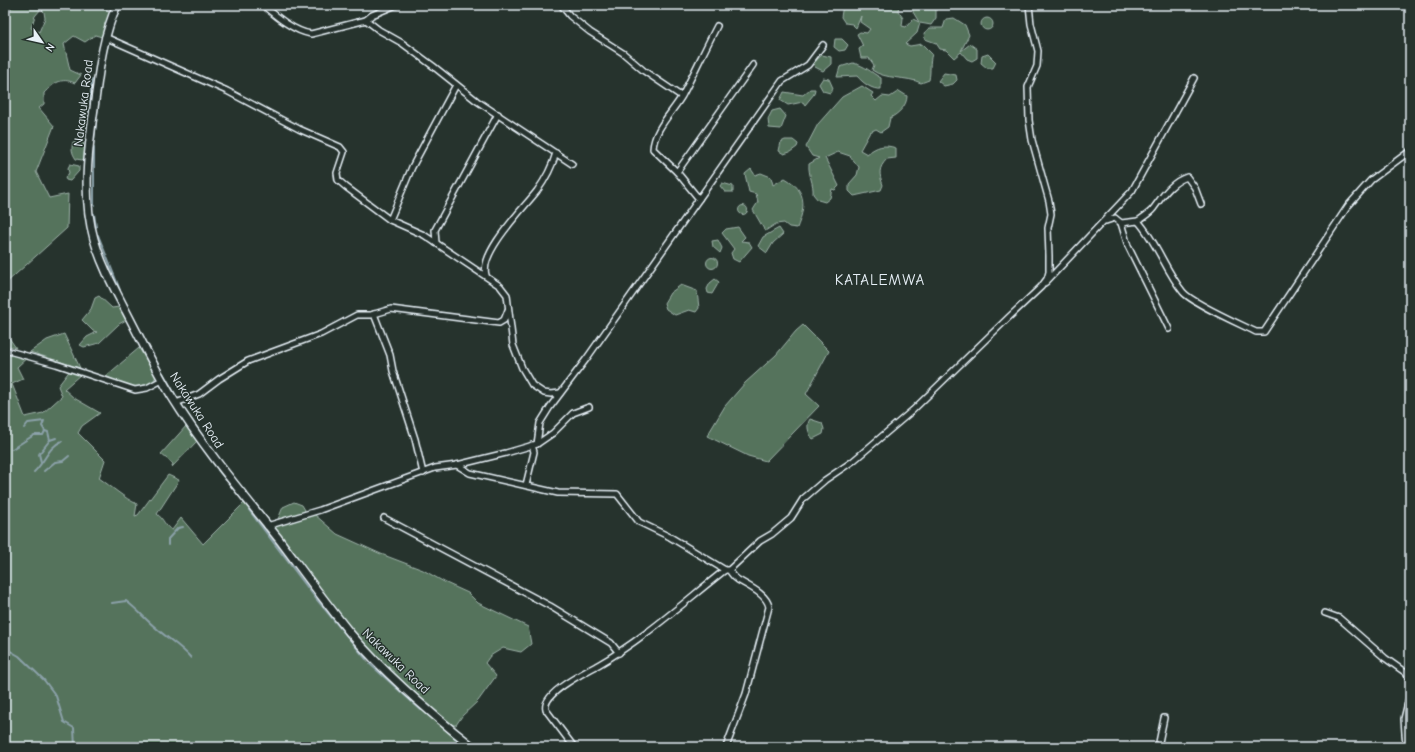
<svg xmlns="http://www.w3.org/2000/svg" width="1415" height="752" viewBox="0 0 1415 752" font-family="'Comic Neue',sans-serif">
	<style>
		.green { fill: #55735b; stroke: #9eb2aa; fill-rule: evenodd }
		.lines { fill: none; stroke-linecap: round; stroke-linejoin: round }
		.stream { stroke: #8ba1a9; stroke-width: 2 }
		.street-casing { stroke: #e8f1f8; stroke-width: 8 }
		.secondary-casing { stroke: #e8f1f8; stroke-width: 10 }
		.street { stroke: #26332d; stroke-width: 5 }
		.secondary { stroke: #26332d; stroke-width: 7 }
		.labels { text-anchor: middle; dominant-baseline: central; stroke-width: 3; stroke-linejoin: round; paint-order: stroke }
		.street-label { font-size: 13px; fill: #e8f1f8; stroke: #26332d }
		.quarter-label { font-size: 15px; letter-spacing: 1px; fill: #e8f1f8; stroke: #26332d }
	</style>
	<rect width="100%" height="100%" fill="#26332d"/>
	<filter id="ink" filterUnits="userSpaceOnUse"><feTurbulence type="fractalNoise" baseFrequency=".025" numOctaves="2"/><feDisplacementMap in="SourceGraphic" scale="8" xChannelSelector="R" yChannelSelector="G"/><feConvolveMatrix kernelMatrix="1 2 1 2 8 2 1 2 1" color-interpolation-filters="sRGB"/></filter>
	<g filter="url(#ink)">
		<g class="green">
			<path d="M 16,5 L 97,5 L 105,8 L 111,13 L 102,37 L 95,35 L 85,42 L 74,36 L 64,44 L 70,70 L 81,75 L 75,83 C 61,77 54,83 44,93 L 44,104 L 39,108 L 54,126 L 36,172 L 49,198 L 68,194 L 67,228 L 5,284 L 5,37 L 9,33 L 5,30 L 5,13 ZM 41,9 L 44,12 L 45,18 L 39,32 L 31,28 L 35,16 Z"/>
			<path d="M 843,5 L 863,5 L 863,8 L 864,5 L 899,5 L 898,11 L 903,18 L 902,26 L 906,27 L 913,19 L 919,22 L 913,12 L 913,5 L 936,5 L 936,18 L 931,25 L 920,23 L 917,33 L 905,44 L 910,46 L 922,44 L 932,54 C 929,63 931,70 929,80 L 921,83 C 907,76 885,80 872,70 L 874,65 L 869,58 L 861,58 L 859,49 L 863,46 L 857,34 L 860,32 L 867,33 L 870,29 L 860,22 L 861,16 L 856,28 L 852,24 L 845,23 L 841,17 Z"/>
			<circle cx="987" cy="24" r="6"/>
			<polygon points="954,18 965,25 969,35 961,51 970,44 977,49 977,58 972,61 967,59 961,52 954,58 946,50 940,49 936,43 925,39 924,33 930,28 943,28 946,19"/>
			<polygon points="835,39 842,39 848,45 845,50 839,51 834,47"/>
			<polygon points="988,54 996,62 993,68 987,68 981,63 982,56"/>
			<polygon points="822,55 831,57 831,64 823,71 815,67 813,63"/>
			<path d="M 853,63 C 866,66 870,72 881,78 L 881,89 C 872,90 863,83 857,76 L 837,77 L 840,67 Z"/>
			<polygon points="944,73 956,75 957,80 953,84 944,86 938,81"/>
			<polygon points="823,78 829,79 833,88 830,93 823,91 819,84"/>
			<path d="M 862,86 L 873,93 L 871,96 L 876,101 L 882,96 L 890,97 L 899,91 L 907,96 C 907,106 898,114 890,118 L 888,127 L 881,132 L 876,129 L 870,132 L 860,150 L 867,154 C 877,146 884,144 896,148 L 896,158 L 887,159 C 878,168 879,174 883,185 L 881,190 L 854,196 L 849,191 L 849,184 L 857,175 L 859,167 L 850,156 L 838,152 L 825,158 L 839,186 L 835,190 L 832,189 L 830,198 L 825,202 L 818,200 L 813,194 C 814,183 808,175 809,164 L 819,158 L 812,156 L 806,147 L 818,124 L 842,97 Z"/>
			<polygon points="810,89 815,89 814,94 805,105 803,102 788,105 780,100 784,92 803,95"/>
			<polygon points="780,109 786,116 781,129 769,128 768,119 772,111"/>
			<path d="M 79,129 L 83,130 L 83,143 L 87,156 L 82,160 L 76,159 C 72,153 71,149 73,142 L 79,141 Z"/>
			<polygon points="785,140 793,140 798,144 797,147 790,152 784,154 779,151 781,142"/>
			<polygon points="70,164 79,166 79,171 70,181 66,180 65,178 69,173 68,168"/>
			<path d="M 751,169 L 755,175 L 761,173 L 771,177 L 773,185 L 785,178 C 808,191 805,208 797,228 L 789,227 L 784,223 L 776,224 L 765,231 L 753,210 L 758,202 L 756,194 L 749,192 L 745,174 Z"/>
			<polygon points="722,183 733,186 733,192 725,192 720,186"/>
			<circle cx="743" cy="210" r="4.5"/>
			<polygon points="738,227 745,237 741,241 749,242 752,247 739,262 733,259 731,253 734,249 722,233 726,229"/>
			<polygon points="779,228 783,234 773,243 767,253 758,246 763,237"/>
			<polygon points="718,240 722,248 720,253 713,247 712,241"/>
			<circle cx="712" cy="263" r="5.5"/>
			<polygon points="715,279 719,282 712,294 708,293 707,289 710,283"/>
			<polygon points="681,285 697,291 699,308 696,312 689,310 675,315 666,309 664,303 670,293"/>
			<polygon points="99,296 112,308 119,307 126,320 119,324 99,343 84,347 80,345 87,337 97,332 93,331 82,320 91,309 95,298"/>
			<polygon points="803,325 829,351 806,394 819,406 766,461 748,456 707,436 725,406 745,383 776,355 796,331"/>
			<polygon points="5,332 16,348 5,345"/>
			<polygon points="64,334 80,368 30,352 47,340"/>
			<path d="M 139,348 L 156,376 C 147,399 120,383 106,376 Z"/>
			<path d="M 5,349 L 30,355 L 17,367 L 23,379 L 12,384 L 25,417 L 43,413 L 62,396 L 58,386 L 71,369 L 81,374 L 64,389 L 74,398 L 100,413 L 82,426 L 78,433 L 105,460 L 99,478 C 112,487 124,498 137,504 L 135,516 L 138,515 L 168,475 L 179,480 L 157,514 C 164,519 165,527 172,530 L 181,518 L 203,544 L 245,502 L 314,596 L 370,664 L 457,740 L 459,743 L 455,747 L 5,747 Z"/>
			<path d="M 810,419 L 822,423 L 824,429 L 823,434 L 813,439 C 808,433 806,425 810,419 Z"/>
			<polygon points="187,425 198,440 172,467 173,464 161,454"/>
			<polygon points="294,502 302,505 305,510 303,516 314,514 337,534 381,554 423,570 446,583 468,593 478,603 528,627 531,644 521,652 503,648 490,656 485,663 496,676 478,701 462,716 456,725 452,725 425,702 381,661 333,607 317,584 274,529 283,507"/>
		</g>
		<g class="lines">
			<g class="stream">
				<polyline points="95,5 105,8"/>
				<polyline points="104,59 109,41"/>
				<polyline points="90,104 92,80"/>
				<polyline points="94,140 101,79"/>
				<polyline points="86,150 89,109"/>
				<polyline points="94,205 94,148"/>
				<polyline points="94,214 96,227"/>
				<polyline points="98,235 120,290"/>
				<polyline points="163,373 179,401"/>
				<polyline points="181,405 207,442"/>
				<polyline points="188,427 195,438"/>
				<polyline points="45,431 48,432 50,440"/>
				<polyline points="198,442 216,466"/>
				<polyline points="12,449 34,435 43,435 45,431 42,426 44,421 28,423 24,428"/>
				<polyline points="41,462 39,454 50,440 56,438"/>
				<polyline points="218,470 226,480"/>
				<polyline points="44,471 55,462 63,461 69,456"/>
				<path d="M 34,472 C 45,462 48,447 62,441"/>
				<polyline points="249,510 314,596 366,659"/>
				<polyline points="168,545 168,539 178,528 183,527"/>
				<path d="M 112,603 L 126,601 C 137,609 145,619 156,628 C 168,639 181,646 191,658"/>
				<polyline points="5,648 19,656 44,680 56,696 64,722 74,728 75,747"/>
				<polyline points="370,664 421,710"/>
				<polyline points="427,714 437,722"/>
				<polyline points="452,735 459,743"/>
			</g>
			<g class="street-casing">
				<g id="street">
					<path d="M 263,5 C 276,16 293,31 311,34 L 366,20 L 372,15 L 396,5"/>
					<polyline points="561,5 570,16 590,32 623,53 644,71 681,96"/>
					<polyline points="366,20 379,30 402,43 433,66 477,101 572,164"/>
					<polyline points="105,37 227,91 299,129 340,147 344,152 337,173 338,180 346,187 390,220 424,235 500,286 507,295 513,345 522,368 532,385 544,393 551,394 560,393"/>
					<polyline points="677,172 753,65"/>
					<path d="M 699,199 L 677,172 L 653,149 C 654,129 672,113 682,96 C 694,73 705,49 717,26"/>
					<polyline points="390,220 412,167 456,85"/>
					<polyline points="1106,221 1115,218 1121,223 1128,246 1169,329"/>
					<path d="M 1138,221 C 1143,217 1149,214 1153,209 C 1162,197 1171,182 1187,177 L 1195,188 L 1201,204"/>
					<path d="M 1121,223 L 1138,221 C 1157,242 1165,270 1183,292 C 1192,303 1240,324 1256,332 L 1264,332 L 1348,206 L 1371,180 L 1410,151"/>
					<polyline points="436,243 435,230 498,114"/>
					<path d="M 486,275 C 479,253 523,209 537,191 C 545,180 552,167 556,153"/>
					<polyline points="1046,282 1132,191 1194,78"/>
					<polyline points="374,314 390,355 393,371 415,439 423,473"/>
					<polyline points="5,350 56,364 135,390 147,388 162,380"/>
					<polyline points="176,403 199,394 219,379 248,361 321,334 357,315 371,315 391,309 499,323 504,320 508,310"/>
					<polyline points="537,444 540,423 550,407 587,358 782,81 808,65 823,45"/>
					<polyline points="457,465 470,473 558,493 617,494 639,522 670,537 725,570"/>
					<polyline points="526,485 534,452 532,445"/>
					<polyline points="384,518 550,606 611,643 619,653"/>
					<polyline points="267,526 320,510 435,468 457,465 506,453 537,444 553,433 573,413 589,407"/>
					<polyline points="1325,613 1339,618 1385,658 1406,673 1410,680"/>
					<path d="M 574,747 L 546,710 C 541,693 586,672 598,665 C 644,639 684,602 725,570 L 728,570"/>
					<path d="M 726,747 L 746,694 L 769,607 C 767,594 748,586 738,580 C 735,578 731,573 729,570 L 760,541 L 772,534 L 791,518 L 803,499 L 825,480 L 853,461 L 913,410 L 1008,318 L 1041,287 L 1047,279 L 1049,272 L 1049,256 L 1048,228 L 1051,214 L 1049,201 L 1032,140 L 1029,120 L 1028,87 L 1037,66 L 1038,51 L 1031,24 L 1029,5"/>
					<polyline points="1158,747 1164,718"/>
					<polyline points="1406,747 1404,719 1410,694"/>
				</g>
			</g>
			<g class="secondary-casing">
				<path id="secondary" d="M 117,5 C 102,38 99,72 94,108 C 88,150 82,197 94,239 C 101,264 114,288 126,311 C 141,340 155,369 172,397 C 203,447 241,492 278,538 C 302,570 325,602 350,633 C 386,675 430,713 473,747"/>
			</g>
			<use href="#street" class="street"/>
			<use href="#secondary" class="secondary"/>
		</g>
	</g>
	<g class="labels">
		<g class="street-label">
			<text transform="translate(83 103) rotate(-83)">Nakawuka Road</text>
			<text transform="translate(197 410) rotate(57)">Nakawuka Road</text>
			<text transform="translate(396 661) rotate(44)">Nakawuka Road</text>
		</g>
		<g class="quarter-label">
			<text x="880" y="280">KATALEMWA</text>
		</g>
	</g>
	<rect width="1415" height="752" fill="none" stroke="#26332d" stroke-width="20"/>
	<rect x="10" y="10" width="1395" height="732" fill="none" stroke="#e8f1f8" stroke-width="1.5" filter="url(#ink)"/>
	<g transform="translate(42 42) rotate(124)" stroke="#26332d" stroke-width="3" paint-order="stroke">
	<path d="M0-3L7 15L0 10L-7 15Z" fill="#e8f1f8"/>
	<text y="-6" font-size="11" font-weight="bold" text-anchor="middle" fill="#e8f1f8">N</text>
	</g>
</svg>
